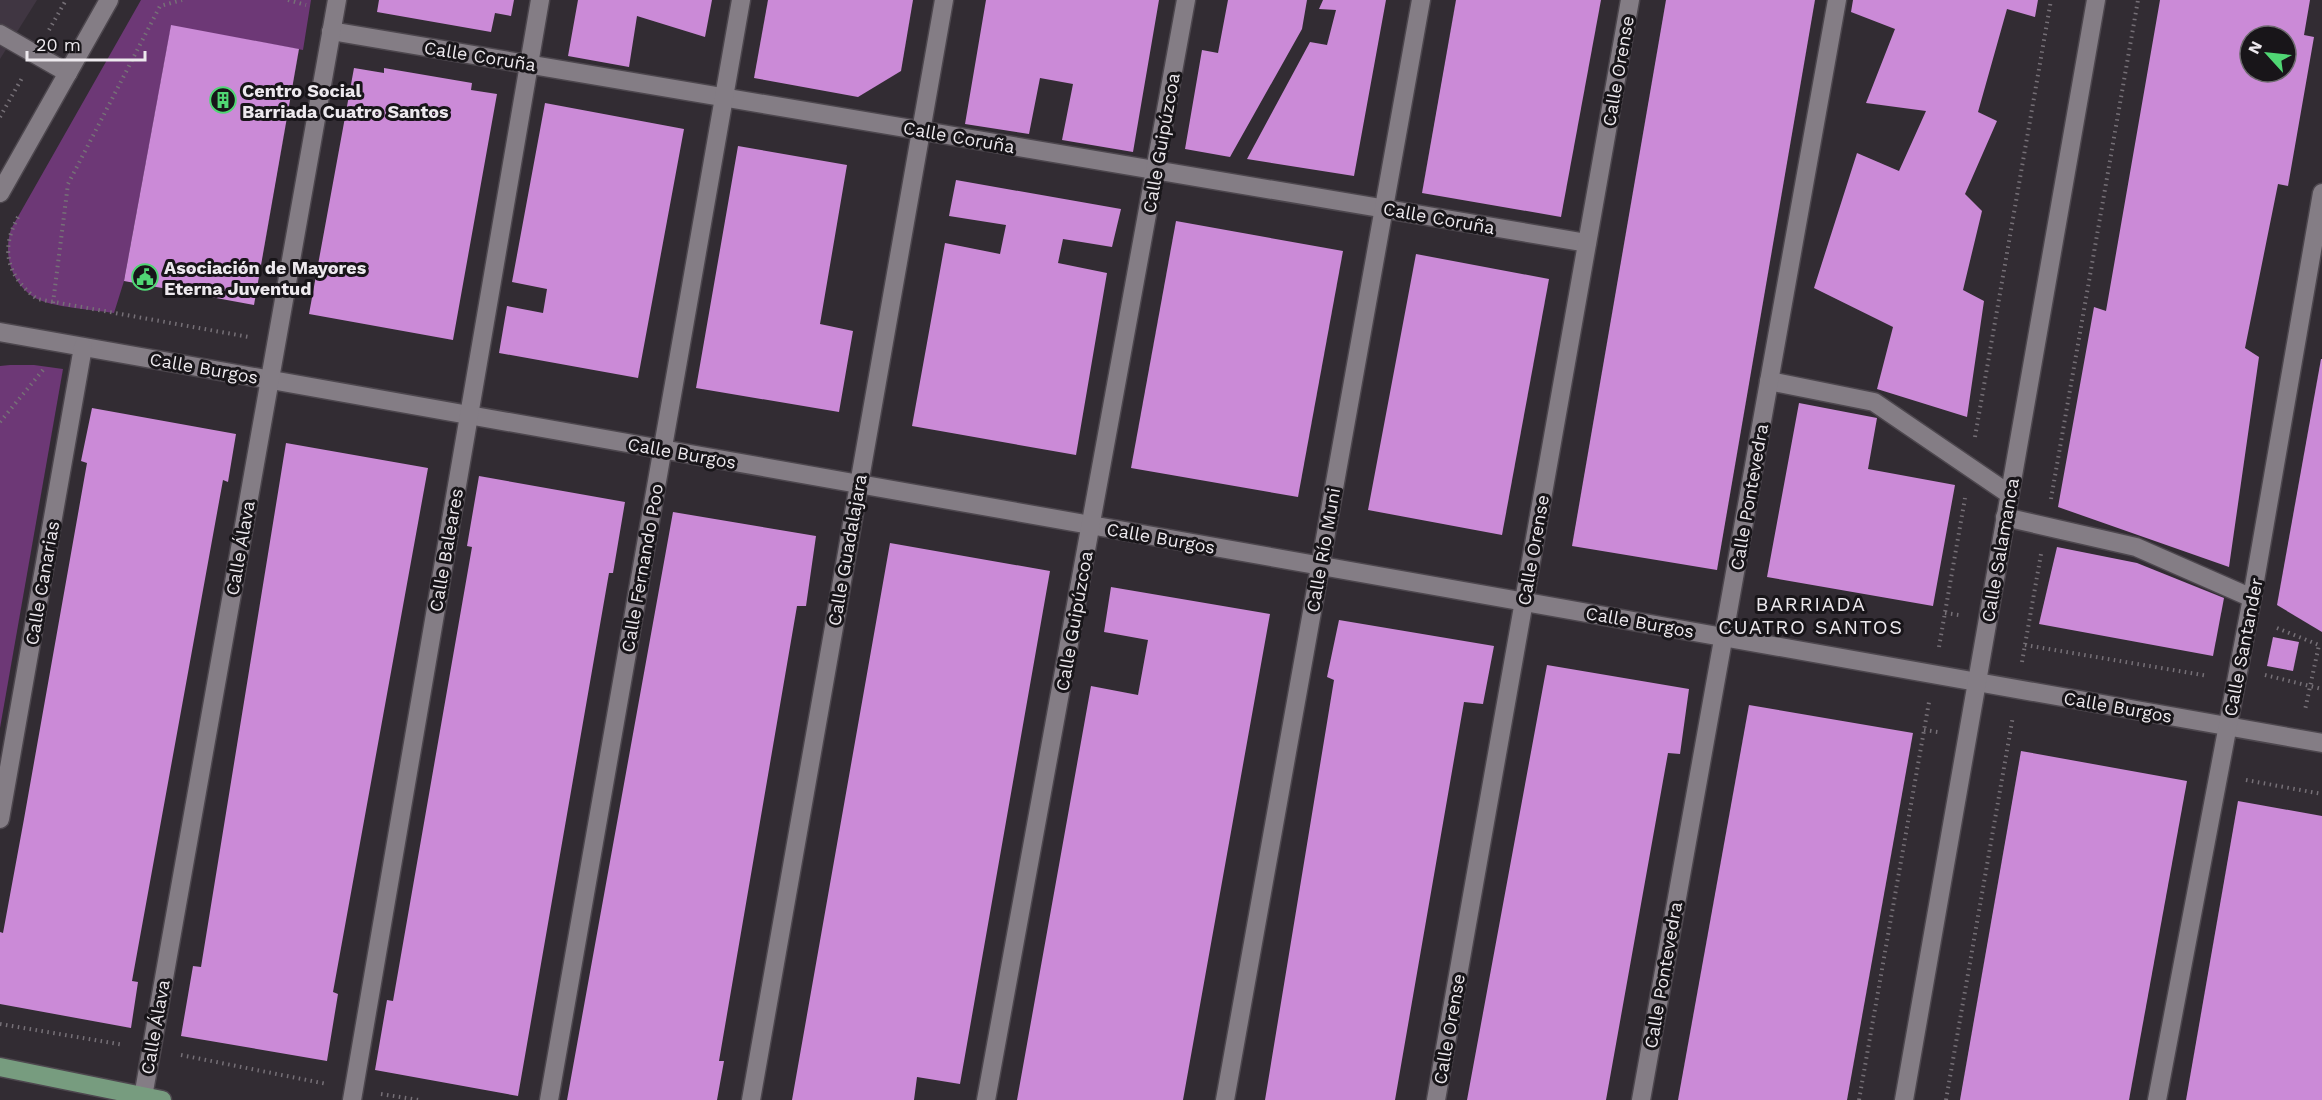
<svg xmlns="http://www.w3.org/2000/svg" width="2322" height="1100" viewBox="0 0 2322 1100" font-family="'Work Sans',sans-serif">
	<style>
		.built { fill: #403642 }
		.green { fill: #6d3876 }
		.building { fill: #cb8ad7; fill-rule: evenodd }
		.lines { fill: none; stroke-linecap: round; stroke-linejoin: round }
		.minor-casing { stroke: #4d474e; stroke-width: 21 }
		.major-casing { stroke: #4d474e; stroke-width: 21 }
		.path { stroke: #767077; stroke-width: 4; stroke-dasharray: 1.5 4.5; stroke-linecap: butt }
		.minor { stroke: #847d85; stroke-width: 18 }
		.major { stroke: #779c7f; stroke-width: 18 }
		.labels { text-anchor: middle; dominant-baseline: central; stroke-width: 6; stroke-linejoin: round; paint-order: stroke }
		.street-label { font-size: 18px; fill: #ede9ee; stroke: #181519 }
		.poi-label { font-size: 18px; font-weight: bold; fill: #ede9ee; stroke: #181519; text-anchor: start }
		.neighbourhood-label { font-size: 20px; letter-spacing: 1.5px; fill: #ede9ee; stroke: #181519 }
	</style>
	<rect width="100%" height="100%" fill="#322c33"/>
	<polygon class="built" points="0,0 37,0 0,59"/>
	<g class="green">
		<path d="M 141,0 L 311,0 L 303,50 L 171,26 L 124,281 L 114,313 C 94,310 51,307 35,298 C 11,283 3,255 11,229 Z"/>
		<polygon points="10,365 34,365 63,369 0,728 0,366"/>
	</g>
	<g class="building">
		<polygon points="379,0 514,0 511,16 495,13 491,32 377,12"/>
		<polygon points="578,0 712,0 705,37 637,16 629,67 568,56"/>
		<polygon points="768,0 913,0 901,71 858,97 754,78"/>
		<polygon points="986,0 1159,0 1133,152 1062,140 1073,84 1040,78 1029,134 965,124"/>
		<polygon points="1228,0 1307,0 1302,29 1230,157 1185,149 1202,50 1218,53"/>
		<polygon points="1323,0 1386,0 1354,176 1247,159 1310,42 1327,45 1336,10 1319,9"/>
		<polygon points="1456,0 1601,0 1561,217 1422,193"/>
		<polygon points="1666,0 1815,0 1717,570 1572,546"/>
		<polygon points="1853,0 2038,0 2035,17 2007,9 1978,112 1997,121 1965,194 1982,211 1963,290 1984,301 1967,417 1877,389 1893,327 1814,288 1857,153 1899,171 1926,111 1866,103 1895,29 1851,12"/>
		<path d="M 2160,0 L 2310,0 L 2304,35 L 2314,37 L 2288,186 L 2278,184 L 2245,348 L 2259,357 L 2229,567 L 2058,507 L 2094,307 L 2106,311 ZM 2250,36 L 2286,36 L 2286,72 L 2250,72 Z"/>
		<polygon points="171,25 299,49 254,305 124,281"/>
		<polygon points="354,68 384,73 384,68 472,83 471,90 497,94 453,340 309,314"/>
		<polygon points="545,103 684,129 638,378 499,353 507,306 543,313 547,289 512,282"/>
		<polygon points="738,146 847,165 820,324 853,331 839,412 696,388"/>
		<polygon points="956,180 1121,209 1112,247 1063,239 1058,263 1107,273 1076,455 912,426 945,243 1000,254 1006,225 949,216"/>
		<polygon points="1176,221 1343,251 1298,497 1131,468"/>
		<polygon points="1416,254 1549,279 1502,535 1368,510"/>
		<polygon points="2321,359 2322,359 2322,632 2277,605"/>
		<polygon points="1799,403 1877,418 1868,469 1955,485 1933,606 1767,577"/>
		<polygon points="92,408 236,434 228,482 223,480 132,981 138,982 131,1028 0,1004 0,932 3,933 24,819 87,463 81,461"/>
		<polygon points="286,443 428,468 333,992 338,994 327,1061 181,1036 193,966 201,967"/>
		<polygon points="479,476 625,502 613,573 609,573 518,1096 375,1070 387,1000 393,1001 472,547 467,546"/>
		<polygon points="673,512 816,536 806,606 797,606 719,1061 724,1061 717,1100 567,1100"/>
		<polygon points="890,543 1050,571 960,1084 917,1077 914,1100 792,1100"/>
		<polygon points="2057,547 2137,563 2224,598 2213,656 2039,624"/>
		<polygon points="1111,587 1270,614 1183,1100 1017,1100 1091,686 1138,695 1148,640 1104,632"/>
		<polygon points="1339,620 1494,646 1483,704 1464,702 1395,1100 1265,1100 1334,680 1327,677"/>
		<polygon points="2273,637 2299,642 2293,671 2267,666"/>
		<polygon points="1547,665 1689,689 1680,754 1668,753 1606,1100 1467,1100"/>
		<polygon points="1749,705 1913,733 1847,1100 1678,1100"/>
		<polygon points="2021,751 2187,781 2129,1100 1960,1100"/>
		<polygon points="2238,801 2322,816 2322,1100 2186,1100"/>
	</g>
	<g class="lines">
		<g class="minor-casing">
			<g id="minor">
				<polyline points="331,31 1587,243"/>
				<polyline points="0,34 68,73"/>
				<polyline points="0,193 109,0"/>
				<polyline points="0,332 2322,743"/>
				<polyline points="1769,381 1874,402 2009,494"/>
				<polyline points="2005,517 2136,547 2252,598"/>
				<polyline points="0,819 83,347"/>
				<polyline points="143,1097 337,0"/>
				<polyline points="352,1100 540,0"/>
				<polyline points="549,1100 741,0"/>
				<polyline points="751,1100 944,0"/>
				<polyline points="986,1100 1186,0"/>
				<polyline points="1225,1100 1421,0"/>
				<polyline points="1436,1100 1630,0"/>
				<polyline points="1641,1100 1837,0"/>
				<polyline points="1904,1100 2096,0"/>
				<polyline points="2157,1100 2252,598 2322,193"/>
			</g>
		</g>
		<g class="major-casing">
			<polyline id="major" points="0,1067 162,1100"/>
		</g>
		<g class="path">
			<polyline points="288,0 306,5"/>
			<polyline points="49,30 66,0"/>
			<polyline points="0,117 22,78"/>
			<path d="M 18,217 C 0,250 7,276 37,299 L 249,337"/>
			<polyline points="53,303 68,184 160,6 182,0"/>
			<polyline points="0,422 43,370"/>
			<polyline points="1975,437 2051,0"/>
			<polyline points="2051,499 2138,0"/>
			<polyline points="1945,613 1959,615"/>
			<polyline points="2277,628 2319,645 2305,710"/>
			<polyline points="2025,645 2208,676"/>
			<polyline points="1939,647 1965,498"/>
			<polyline points="2022,662 2041,554"/>
			<polyline points="2265,675 2322,689"/>
			<polyline points="1924,730 1938,732"/>
			<polyline points="2246,780 2322,794"/>
			<polyline points="0,1024 124,1045"/>
			<polyline points="181,1055 327,1084"/>
			<polyline points="381,1094 419,1100"/>
			<polyline points="1859,1100 1929,702"/>
			<polyline points="1946,1100 2013,716"/>
		</g>
		<use href="#minor" class="minor"/>
		<use href="#major" class="major"/>
	</g>
	<defs>
		<g id="building-ring" transform="scale(1.35)"><circle r="9.5" fill="#181519" stroke="#50d674" stroke-width="1.5"/><path d="M-4-6H4V6H1V3H-1V6H-4ZM-2.5-4.3h1.7v1.8h-1.7ZM.8-4.3h1.7v1.8H.8ZM-2.5-1h1.7V.8h-1.7ZM.8-1h1.7V.8H.8Z" fill="#50d674"/></g>
		<g id="civic-ring" transform="scale(1.35)"><circle r="9.5" fill="#181519" stroke="#50d674" stroke-width="1.5"/><path d="M-.6-6.5H3V-4.5H.6V-3L4-1V1h2V6H-6V1h2V-1L-.6-3ZM-1.2 2.5V6h2.4V2.5Z" fill="#50d674"/></g>
	</defs>
	<g fill-rule="evenodd">
		<use href="#building-ring" x="223" y="100"/>
		<use href="#civic-ring" x="145" y="277"/>
	</g>
	<g class="labels">
		<g class="street-label">
			<text transform="translate(480 56) rotate(9)">Calle Coruña</text>
			<text transform="translate(1618 71) rotate(-80)">Calle Orense</text>
			<text transform="translate(959 137) rotate(10)">Calle Coruña</text>
			<text transform="translate(1161 143) rotate(-80)">Calle Guipúzcoa</text>
			<text transform="translate(1439 218) rotate(10)">Calle Coruña</text>
			<text transform="translate(204 368) rotate(10)">Calle Burgos</text>
			<text transform="translate(682 453) rotate(10)">Calle Burgos</text>
			<text transform="translate(1749 497) rotate(-80)">Calle Pontevedra</text>
			<text transform="translate(1161 538) rotate(10)">Calle Burgos</text>
			<text transform="translate(240 548) rotate(-80)">Calle Álava</text>
			<text transform="translate(446 550) rotate(-80)">Calle Baleares</text>
			<text transform="translate(847 550) rotate(-80)">Calle Guadalajara</text>
			<text transform="translate(1323 550) rotate(-80)">Calle Río Muni</text>
			<text transform="translate(1533 550) rotate(-80)">Calle Orense</text>
			<text transform="translate(2000 550) rotate(-80)">Calle Salamanca</text>
			<text transform="translate(642 568) rotate(-80)">Calle Fernando Poo</text>
			<text transform="translate(42 583) rotate(-80)">Calle Canarias</text>
			<text transform="translate(1074 621) rotate(-80)">Calle Guipúzcoa</text>
			<text transform="translate(1640 622) rotate(10)">Calle Burgos</text>
			<text transform="translate(2243 647) rotate(-79)">Calle Santander</text>
			<text transform="translate(2118 707) rotate(10)">Calle Burgos</text>
			<text transform="translate(1663 975) rotate(-80)">Calle Pontevedra</text>
			<text transform="translate(155 1027) rotate(-80)">Calle Álava</text>
			<text transform="translate(1449 1029) rotate(-80)">Calle Orense</text>
		</g>
		<g class="poi-label">
			<text x="242" y="90">Centro Social<tspan x="242" dy="21">Barriada Cuatro Santos</tspan></text>
			<text x="164" y="267">Asociación de Mayores<tspan x="164" dy="21">Eterna Juventud</tspan></text>
		</g>
		<g class="neighbourhood-label">
			<text x="1811" y="604">BARRIADA<tspan x="1811" dy="23">CUATRO SANTOS</tspan></text>
		</g>
	</g>
	<g transform="translate(2268 54) rotate(297)"><circle r="28" fill="#181519" stroke="#6d6a6e" stroke-width="1.5"/>
	<path d="M0-4.5L10 22L0 15L-10 22Z" fill="#50d674"/>
	<text y="-9" font-size="16" font-weight="bold" text-anchor="middle" fill="#ede9ee">N</text>
	</g>
	<path d="M27 51v9h118v-9" fill="none" stroke="#ede9ee" stroke-width="3"/>
	<text x="36" y="51" font-size="18" fill="#ede9ee" stroke="#181519" stroke-width="4.5" paint-order="stroke">20 m</text>
</svg>
